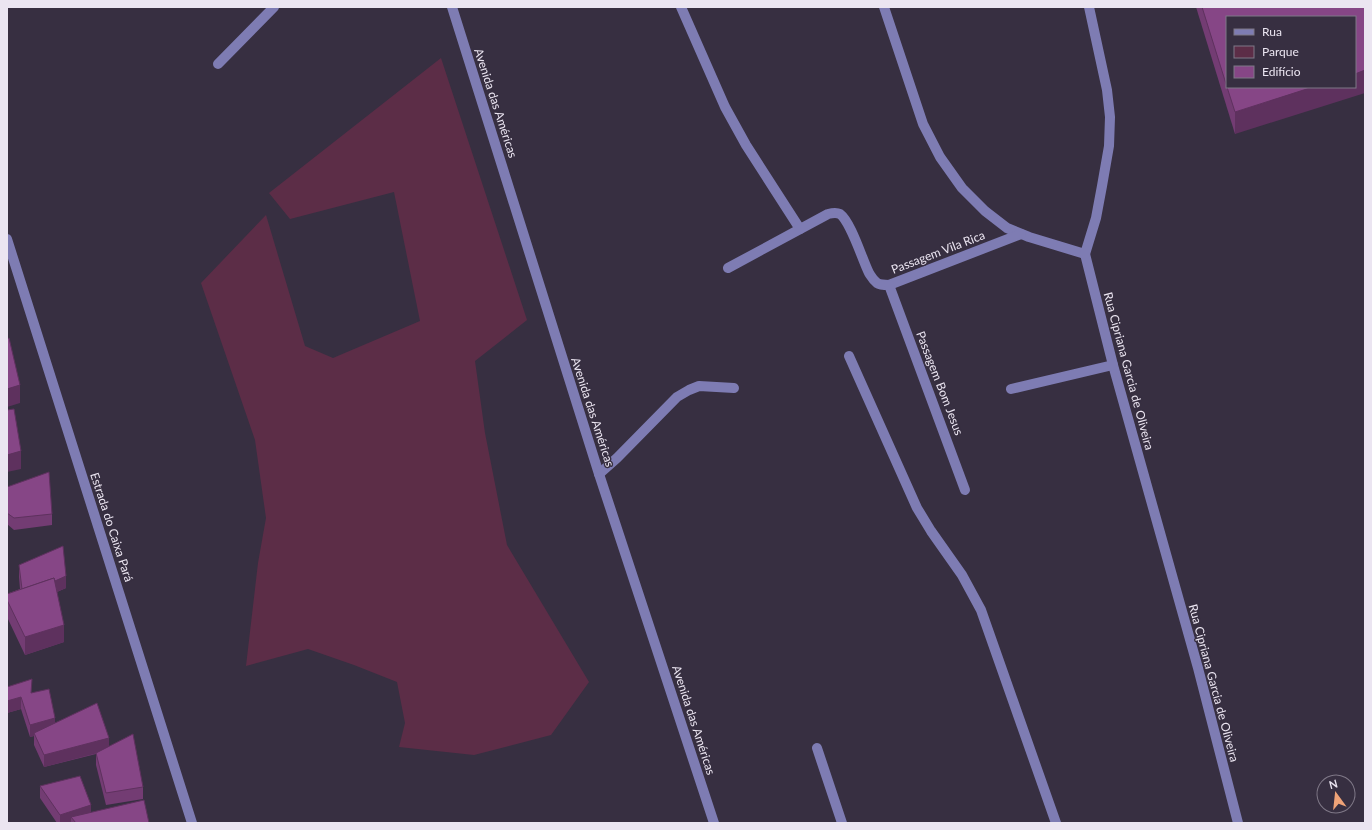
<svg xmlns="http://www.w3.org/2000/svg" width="1372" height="830" viewBox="0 0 1372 830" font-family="Lato,sans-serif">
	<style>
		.green { fill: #5c2d47 }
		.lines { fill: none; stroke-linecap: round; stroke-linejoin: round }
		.minor { stroke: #7e7cb3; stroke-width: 10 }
		.wall { fill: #733c73 }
		.shaded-wall { fill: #5e315e }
		.building { fill: #864686; stroke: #5e315e }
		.labels { text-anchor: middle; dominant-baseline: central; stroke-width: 3; stroke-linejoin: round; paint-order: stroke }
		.street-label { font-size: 12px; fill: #ebe5f1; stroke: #372f41 }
	</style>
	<rect width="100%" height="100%" fill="#372f41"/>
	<polygon class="green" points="441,58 527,320 475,361 485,433 507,545 589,682 551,735 474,755 399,747 405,723 397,682 354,665 308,649 246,666 258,563 266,518 255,440 201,283 266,215 305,346 333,358 420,321 394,192 290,219 269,193"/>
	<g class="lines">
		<g class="minor">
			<polyline points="452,7 599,474 714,823"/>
			<polyline points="681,7 725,107 746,145 800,229"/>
			<polyline points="884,7 923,124 940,157 962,188 985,211 1007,228 1029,237 1085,254"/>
			<polyline points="218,64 274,7"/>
			<polyline points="7,239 192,823"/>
			<polyline points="1085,254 1113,365 1198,668 1238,823"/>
			<polyline points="1085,254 1096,218 1102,186 1109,146 1110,117 1107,90 1089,7"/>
			<path d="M 728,268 L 828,214 C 832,213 836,212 840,214 C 851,222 862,259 869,273 C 871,276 873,280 877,283 C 880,285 885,285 889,285 L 1021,234"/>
			<polyline points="889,285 965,490"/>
			<polyline points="849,356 917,508 931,531 962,575 981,610 1056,823"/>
			<polyline points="1011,389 1113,365"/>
			<polyline points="599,474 617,458 677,397 689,390 699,386 734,388"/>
			<polyline points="817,748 842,823"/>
		</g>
	</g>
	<g class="wall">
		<polygon points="1196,7 1365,7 1235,134"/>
		<polygon points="7,487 52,514 52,525 14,530 7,524"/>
		<polygon points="19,565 66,588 57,592 64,642 25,655 7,617 7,594 20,589 19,577"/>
		<polygon points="7,687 32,693 55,723 109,746 143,787 143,799 106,805 96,765 96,754 44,767 34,745 34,736 30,737 21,709 7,713"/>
		<polygon points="40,786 91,813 149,823 57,823 40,798"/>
	</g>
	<g class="shaded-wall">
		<polygon points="1365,70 1365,93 1235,134 1235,112 1313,87 1355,87 1355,74"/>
		<polygon points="20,385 20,403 7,407 7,389"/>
		<polygon points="21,451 21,469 7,472 7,455"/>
		<polygon points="66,576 66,588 23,606 23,594"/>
		<polygon points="64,625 64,642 25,655 25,637"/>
		<polygon points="21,697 21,709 7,713 7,701"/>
		<polygon points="55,718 55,730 34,733 34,736 30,737 30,725"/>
		<polygon points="109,738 109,750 44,767 44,755"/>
		<polygon points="91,805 91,817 71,817 71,823 60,823 60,815"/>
	</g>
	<g class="building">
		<polygon points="1202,7 1365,7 1365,70 1355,74 1355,17 1227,17 1227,87"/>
		<polygon points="1227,87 1313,87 1235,112"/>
		<polygon points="9,338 20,385 7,389 7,339"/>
		<polygon points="14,409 21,451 7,455 7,410"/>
		<polygon points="49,472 52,514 14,518 7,513 7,487"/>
		<polygon points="63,546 66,576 55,581 54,578 22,589 19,565"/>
		<polygon points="54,578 64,625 25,637 7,600 7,594"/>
		<polygon points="32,679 31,693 49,689 55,718 30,725 21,697 7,701 7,687"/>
		<polygon points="97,703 109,738 44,755 34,733"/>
		<polygon points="133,734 143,787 106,793 96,753"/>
		<polygon points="80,776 91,805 60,815 40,786"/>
		<polygon points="144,800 149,823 76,823 71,817"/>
	</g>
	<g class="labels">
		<g class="street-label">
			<text transform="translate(496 103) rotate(72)">Avenida das Américas</text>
			<text transform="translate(938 252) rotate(-21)">Passagem Vila Rica</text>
			<text transform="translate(1129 371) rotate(75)">Rua Cipriana Garcia de Oliveira</text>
			<text transform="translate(940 383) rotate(69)">Passagem Bom Jesus</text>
			<text transform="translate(593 412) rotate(72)">Avenida das Américas</text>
			<text transform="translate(112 527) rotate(72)">Estrada do Caixa Pará</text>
			<text transform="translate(1214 683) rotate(75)">Rua Cipriana Garcia de Oliveira</text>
			<text transform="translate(694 720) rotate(72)">Avenida das Américas</text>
		</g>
	</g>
	<rect width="1372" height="830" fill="none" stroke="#ebe5f1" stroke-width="16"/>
	<rect x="1226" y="16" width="130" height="72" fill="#372f41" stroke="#7f7887"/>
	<rect x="1234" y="29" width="20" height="6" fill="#7e7cb3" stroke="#7f7887"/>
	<text x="1262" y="36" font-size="12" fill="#ebe5f1">Rua</text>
	<rect x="1234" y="46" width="20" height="12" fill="#5c2d47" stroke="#7f7887"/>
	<text x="1262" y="56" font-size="12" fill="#ebe5f1">Parque</text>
	<rect x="1234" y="66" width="20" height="12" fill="#864686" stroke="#7f7887"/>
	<text x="1262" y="76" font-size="12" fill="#ebe5f1">Edifício</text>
	<g transform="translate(1336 794) rotate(345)"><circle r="19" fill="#372f41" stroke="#7f7887"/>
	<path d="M0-3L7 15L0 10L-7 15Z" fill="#efa378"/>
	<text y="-6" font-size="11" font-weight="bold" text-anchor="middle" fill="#ebe5f1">N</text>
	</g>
</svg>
